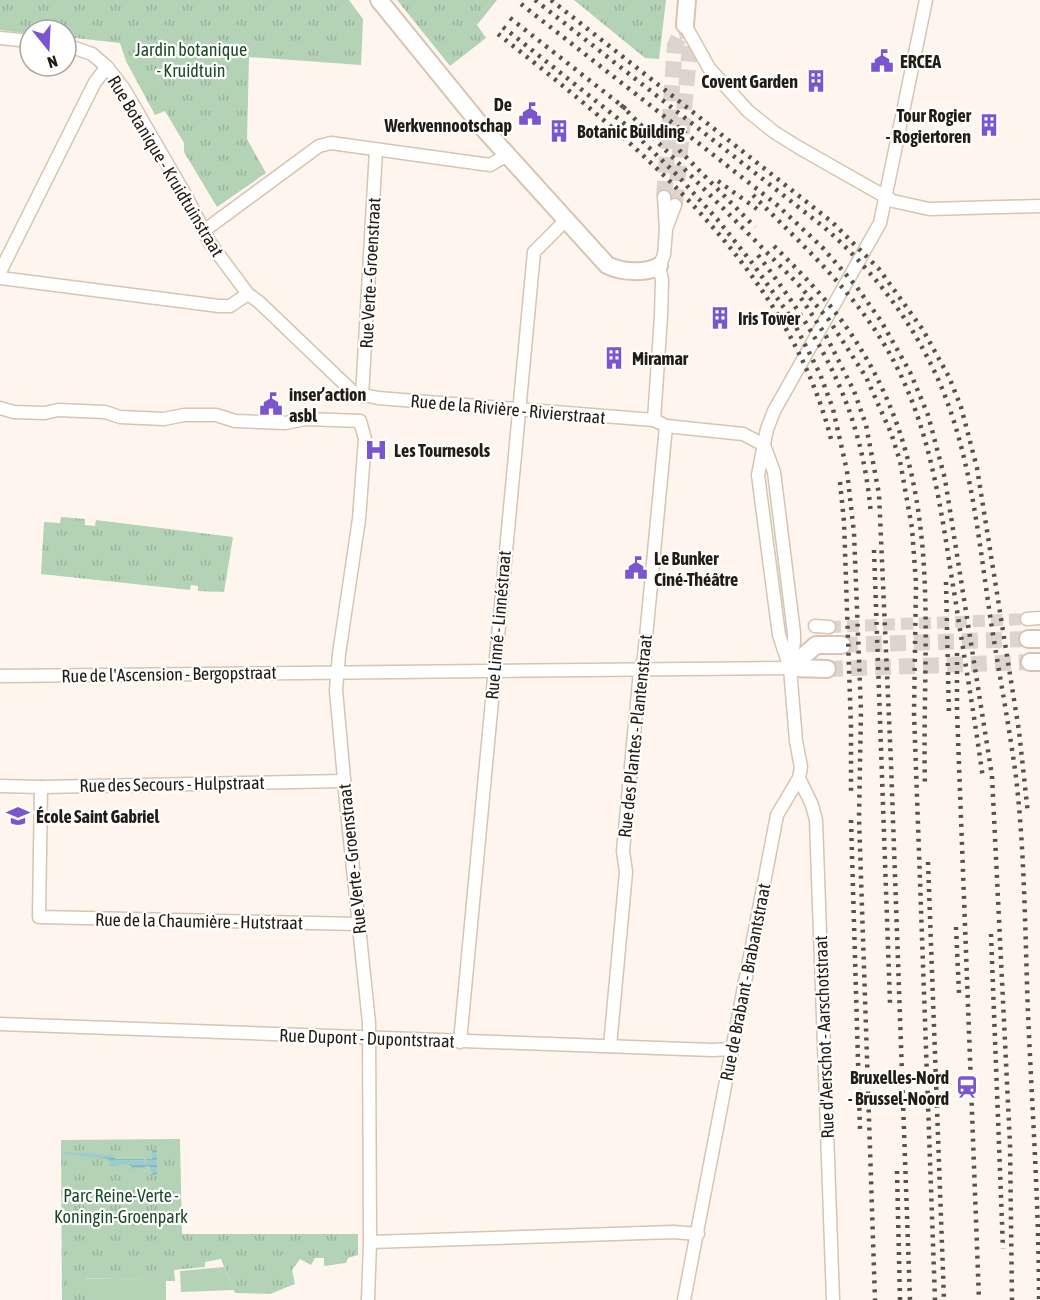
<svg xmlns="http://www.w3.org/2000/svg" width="1040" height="1300" viewBox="0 0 1040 1300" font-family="'Asap Condensed',sans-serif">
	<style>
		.green { fill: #b3d2b6 }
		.park { fill: url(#park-tufts) }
		.water { fill: url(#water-rules) }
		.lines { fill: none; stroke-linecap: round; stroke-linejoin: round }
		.street-tunnel { stroke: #ddd5cd; stroke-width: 12; stroke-dasharray: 12 6; stroke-linecap: butt }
		.secondary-tunnel { stroke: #ddd5cd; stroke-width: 16; stroke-dasharray: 16 8; stroke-linecap: butt }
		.street-casing { stroke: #d7c4b1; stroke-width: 15 }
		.secondary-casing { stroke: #d7c4b1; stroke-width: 20 }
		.street { stroke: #fff; stroke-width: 12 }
		.secondary { stroke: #fff; stroke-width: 16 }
		.rail { stroke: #58514a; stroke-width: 4.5; stroke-dasharray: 3 6; stroke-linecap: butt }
		.labels { text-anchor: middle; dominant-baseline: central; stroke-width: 4.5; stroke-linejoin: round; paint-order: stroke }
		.park-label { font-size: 18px; fill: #1b4b25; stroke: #fff }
		.poi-label { font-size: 18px; font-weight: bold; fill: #221c15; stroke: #fff; text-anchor: start }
		.street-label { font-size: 18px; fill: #221c15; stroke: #fff }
	</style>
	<defs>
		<pattern id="park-tufts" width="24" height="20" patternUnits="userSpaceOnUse" patternTransform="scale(1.5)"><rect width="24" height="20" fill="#b3d2b6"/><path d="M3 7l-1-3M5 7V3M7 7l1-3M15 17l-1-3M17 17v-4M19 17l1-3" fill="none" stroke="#9ab49c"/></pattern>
		<pattern id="water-rules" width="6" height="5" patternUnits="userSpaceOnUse" patternTransform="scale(1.5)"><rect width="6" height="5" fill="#9accd0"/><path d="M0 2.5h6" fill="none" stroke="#84afb2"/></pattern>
	</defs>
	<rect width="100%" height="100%" fill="#fef6ee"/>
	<g class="green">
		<polygon points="224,1267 234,1290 181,1292 180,1271"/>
		<polygon points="68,1278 166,1280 166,1300 73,1300"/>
	</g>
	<g class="park">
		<polygon points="0,0 349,0 363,19 361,65 249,57 247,139 266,173 217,207 184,152 184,143 165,111 155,115 126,61 120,43 66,37 66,30 30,30 30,34 0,30"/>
		<polygon points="397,0 497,0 477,25 486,38 450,66"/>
		<polygon points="574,0 666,0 659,59 645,58"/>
		<polygon points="61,517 85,519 85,525 95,526 96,520 233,537 224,592 198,591 198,586 191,585 190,590 41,574 44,522 60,523"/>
		<polygon points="180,1139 182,1234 358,1234 358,1255 348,1258 346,1263 324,1266 324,1258 315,1258 311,1265 300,1259 292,1270 295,1284 270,1294 235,1293 221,1259 205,1262 205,1267 174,1270 175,1281 86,1278 85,1300 62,1300 61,1140"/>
	</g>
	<g class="water">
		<polygon points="152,1148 157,1149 157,1174 153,1175 149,1166 146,1166 146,1159 152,1159"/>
		<polygon points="64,1152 114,1155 115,1159 144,1159 146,1167 132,1169 131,1164 110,1166 108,1159 63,1154"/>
	</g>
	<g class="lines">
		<polyline class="street-tunnel" points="829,627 1027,619"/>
		<g class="secondary-tunnel">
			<polyline points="664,197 675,45 685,25"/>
			<polyline points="675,205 690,46 685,25"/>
			<polyline points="842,645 1028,639"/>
			<polyline points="827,669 1030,662"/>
		</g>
		<g class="street-casing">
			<g id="street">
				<polyline points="685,25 709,68 748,111 774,132 798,147 893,201 929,209 1040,206"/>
				<polyline points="0,38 30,41"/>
				<polyline points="66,45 92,54 107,67 124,89 186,196 210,243 248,294 259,302 354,393 378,398 654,420 666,426 743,434 764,445"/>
				<polyline points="667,226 675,205"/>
				<polyline points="205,230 319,146 331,143 490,165 507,155"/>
				<polyline points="0,272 95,82 107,67"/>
				<polyline points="0,278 219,306 230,306 248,294"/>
				<polyline points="362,396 376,150"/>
				<polyline points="0,408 14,412 45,413 58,410 105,412 120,417 164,419 184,415 216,415 235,421 285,423 306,419 360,421 365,439 359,519 339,654 336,690 346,801 369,1023 370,1242 368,1300"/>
				<polyline points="654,420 661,316 662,280 659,266 664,255 666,230 664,197"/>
				<polyline points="764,445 774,472 794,633 794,642 790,667"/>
				<polyline points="1027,619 1040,618"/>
				<polyline points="815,626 829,627"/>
				<polyline points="0,676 790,668"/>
				<polyline points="799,778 812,805 816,820 833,1300"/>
				<polyline points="0,786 41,787 344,781"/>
				<polyline points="41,787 39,917 359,924"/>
				<polyline points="0,1024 712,1050 733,1049"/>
				<polyline points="460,1042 534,252 565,221"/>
				<polyline points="610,1046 626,872 623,851 640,671 644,658 666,426"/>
				<polyline points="370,1242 673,1232 698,1234"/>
				<polyline points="684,1300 777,815 799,778 801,767 796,741 790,668 779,635 758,475 767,429 774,411 880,223 926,0"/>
			</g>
		</g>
		<g class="secondary-casing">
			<g id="secondary">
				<path d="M 379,0 L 483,128 L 607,265 C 620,272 646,274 659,266"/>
				<polyline points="685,25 687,0"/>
				<polyline points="1028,639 1040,639"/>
				<polyline points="1030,662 1040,662"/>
				<polyline points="790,668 816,645 842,645"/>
				<polyline points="790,668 827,669"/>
			</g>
		</g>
		<use href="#street" class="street"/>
		<use href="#secondary" class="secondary"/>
		<g class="rail">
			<path d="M 535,0 L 825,228 C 875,272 915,325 941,386 C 972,460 979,543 991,622 C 999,673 1009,725 1016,777 C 1025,855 1025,935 1028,1013 C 1032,1109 1039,1204 1039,1300"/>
			<polyline points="551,0 832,222 879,269 923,330 949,377 961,407 977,468 1019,731 1028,814"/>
			<polyline points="521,4 776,204 822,247 856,286 881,321 910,372 928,415 945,479 992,776 1010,1144 1012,1300"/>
			<polyline points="510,18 626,109"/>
			<polyline points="503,27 626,125 678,176 717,219 753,264 792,319 820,374 833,409 847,471 854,533 861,711 859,817 875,1300"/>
			<path d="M 498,34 C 634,141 789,267 832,443"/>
			<polyline points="621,105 798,284 829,320 866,377 891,433 900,461 912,528 916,583 914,713 935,1300"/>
			<polyline points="679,150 755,227"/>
			<polyline points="718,181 757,209"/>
			<path d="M 753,195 C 796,239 842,280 877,333 C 932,416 940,508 956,604 C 965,662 975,720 983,779"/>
			<path d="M 774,246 C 800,272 826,298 847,328 C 949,474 921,622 925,787"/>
			<path d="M 758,255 C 822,339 862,408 871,515"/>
			<polyline points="801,298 826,336 854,391 866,425 879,494 891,763 910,1300"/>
			<polyline points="840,482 844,522 851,727 851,796"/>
			<polyline points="874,550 890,1003"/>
			<polyline points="946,582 949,717"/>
			<polyline points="957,653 957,711 979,1300"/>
			<polyline points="851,820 860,1129"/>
			<polyline points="928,862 944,1300"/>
			<polyline points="956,927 959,993"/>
			<polyline points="991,934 1003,1249"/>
			<polyline points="897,1171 900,1300"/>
		</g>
	</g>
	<defs>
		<g id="civic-bare" transform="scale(1.8)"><path d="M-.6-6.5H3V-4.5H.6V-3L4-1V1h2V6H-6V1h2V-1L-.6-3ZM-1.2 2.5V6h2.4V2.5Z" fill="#7b55cf" stroke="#fff" stroke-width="2.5" paint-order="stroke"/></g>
		<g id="building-bare" transform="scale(1.8)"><path d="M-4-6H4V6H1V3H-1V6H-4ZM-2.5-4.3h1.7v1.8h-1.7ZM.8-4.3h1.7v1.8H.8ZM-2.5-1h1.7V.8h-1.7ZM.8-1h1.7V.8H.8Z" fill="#7b55cf" stroke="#fff" stroke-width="2.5" paint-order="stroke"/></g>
		<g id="hospital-bare" transform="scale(1.8)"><path d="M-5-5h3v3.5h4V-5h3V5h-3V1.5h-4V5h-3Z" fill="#7b55cf" stroke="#fff" stroke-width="2.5" paint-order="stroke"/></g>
		<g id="school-bare" transform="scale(1.8)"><path d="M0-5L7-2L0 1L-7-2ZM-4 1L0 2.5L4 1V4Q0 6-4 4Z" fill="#7b55cf" stroke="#fff" stroke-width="2.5" paint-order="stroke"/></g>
		<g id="station-bare" transform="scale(1.8)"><path d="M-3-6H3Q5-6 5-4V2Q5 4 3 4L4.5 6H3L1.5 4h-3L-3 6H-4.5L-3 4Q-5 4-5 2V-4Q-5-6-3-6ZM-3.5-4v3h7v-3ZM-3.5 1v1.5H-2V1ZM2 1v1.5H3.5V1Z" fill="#7b55cf" stroke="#fff" stroke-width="2.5" paint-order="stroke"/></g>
	</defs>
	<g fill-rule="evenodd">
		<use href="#civic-bare" x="882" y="61"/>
		<use href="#building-bare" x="816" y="81"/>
		<use href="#civic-bare" x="530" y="114"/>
		<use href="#building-bare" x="989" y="125"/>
		<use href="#building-bare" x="559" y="131"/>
		<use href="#building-bare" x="720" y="318"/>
		<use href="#building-bare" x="614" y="358"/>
		<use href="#civic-bare" x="271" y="404"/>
		<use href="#hospital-bare" x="376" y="450"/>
		<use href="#civic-bare" x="636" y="568"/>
		<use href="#school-bare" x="18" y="816"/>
		<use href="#station-bare" x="967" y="1087"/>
	</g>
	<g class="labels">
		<g class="park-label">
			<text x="191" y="49">Jardin botanique<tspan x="191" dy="21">- Kruidtuin</tspan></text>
			<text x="121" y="1195">Parc Reine-Verte -<tspan x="121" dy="21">Koningin-Groenpark</tspan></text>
		</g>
		<g class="poi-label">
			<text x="900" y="61">ERCEA</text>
			<text x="798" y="81" text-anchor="end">Covent Garden</text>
			<text x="512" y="104" text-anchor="end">De<tspan x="512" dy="21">Werkvennootschap</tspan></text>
			<text x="971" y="115" text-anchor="end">Tour Rogier<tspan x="971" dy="21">- Rogiertoren</tspan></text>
			<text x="577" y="131">Botanic Building</text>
			<text x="738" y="318">Iris Tower</text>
			<text x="632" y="358">Miramar</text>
			<text x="289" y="394">inser’action<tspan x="289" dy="21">asbl</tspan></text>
			<text x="394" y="450">Les Tournesols</text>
			<text x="654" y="558">Le Bunker<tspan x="654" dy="21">Ciné-Théâtre</tspan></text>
			<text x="36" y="816">École Saint Gabriel</text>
			<text x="949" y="1077" text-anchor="end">Bruxelles-Nord<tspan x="949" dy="21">- Brussel-Noord</tspan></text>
		</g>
		<g class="street-label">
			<text transform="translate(166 166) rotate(59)">Rue Botanique - Kruidtuinstraat</text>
			<text transform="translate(370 273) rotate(-87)">Rue Verte - Groenstraat</text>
			<text transform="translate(508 409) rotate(5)">Rue de la Rivière - Rivierstraat</text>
			<text transform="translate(498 625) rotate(-85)">Rue Linné - Linnéstraat</text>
			<text transform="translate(169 674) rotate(-1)">Rue de l'Ascension - Bergopstraat</text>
			<text transform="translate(635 736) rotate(-84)">Rue des Plantes - Plantenstraat</text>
			<text transform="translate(172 784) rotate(-1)">Rue des Secours - Hulpstraat</text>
			<text transform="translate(352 859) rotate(-96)">Rue Verte - Groenstraat</text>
			<text transform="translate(199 921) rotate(1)">Rue de la Chaumière - Hutstraat</text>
			<text transform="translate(745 982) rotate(-79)">Rue de Brabant - Brabantstraat</text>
			<text transform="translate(824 1037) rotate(-92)">Rue d'Aerschot - Aarschotstraat</text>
			<text transform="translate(367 1038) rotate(2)">Rue Dupont - Dupontstraat</text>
		</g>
	</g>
	<g transform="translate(48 48) rotate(162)"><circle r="28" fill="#ffffff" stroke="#a7a4a1" stroke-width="1.5"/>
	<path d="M0-4.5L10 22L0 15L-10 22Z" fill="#7b55cf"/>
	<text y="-9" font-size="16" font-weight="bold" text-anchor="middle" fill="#221c15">N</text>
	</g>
</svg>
